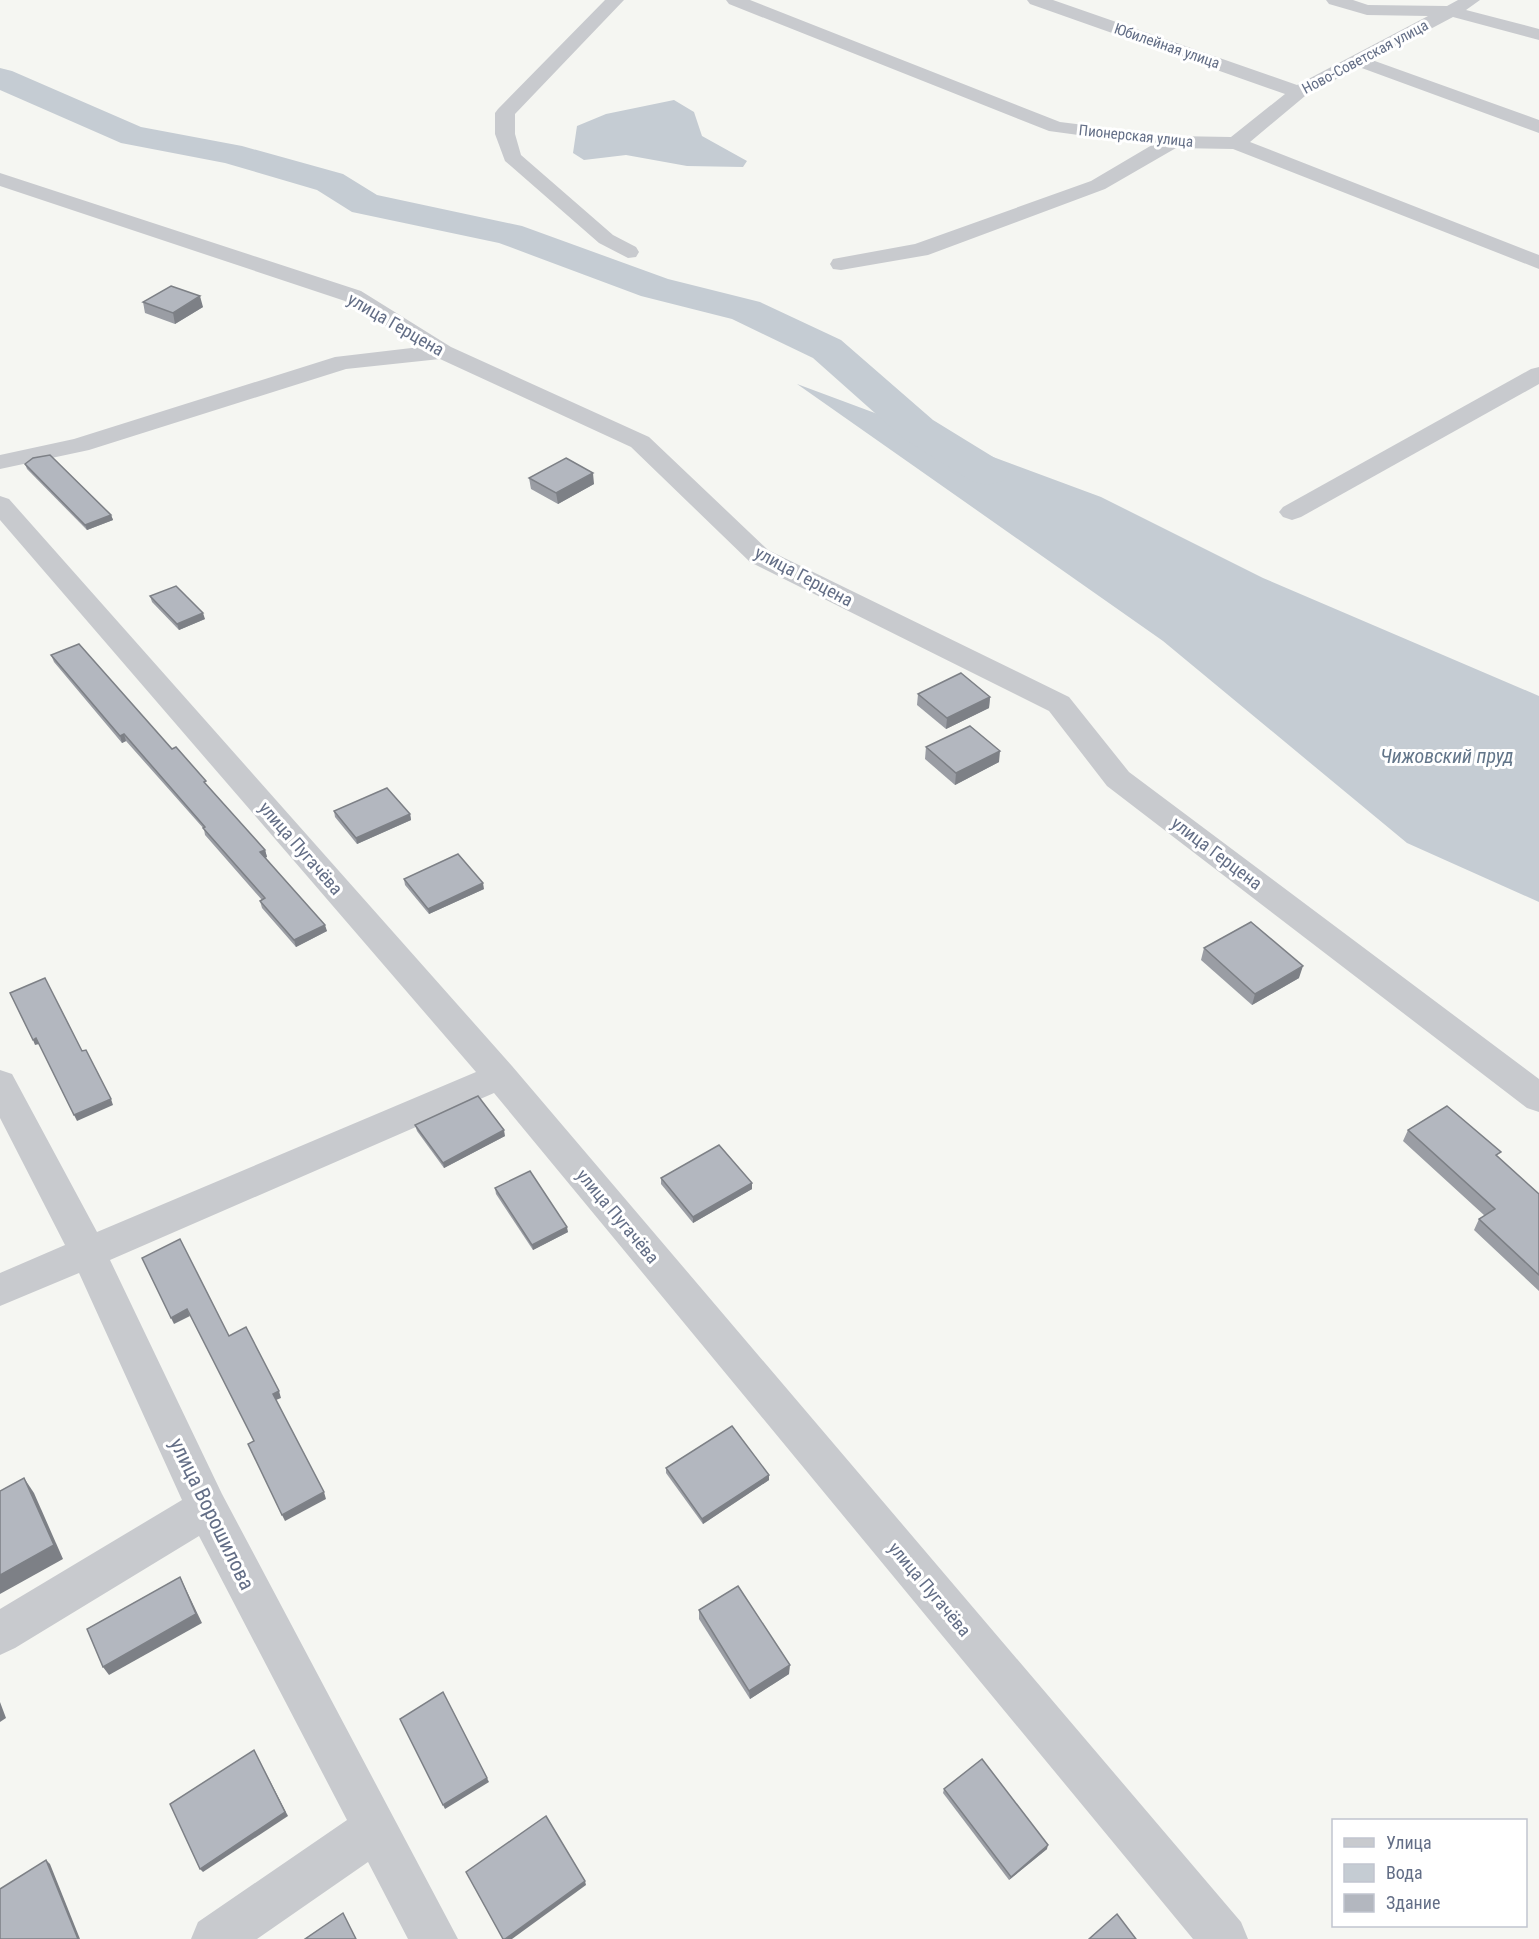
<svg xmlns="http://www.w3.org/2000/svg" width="1539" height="1939" viewBox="0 0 1539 1939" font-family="'Roboto Condensed',sans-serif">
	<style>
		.water { fill: #c5ccd3 }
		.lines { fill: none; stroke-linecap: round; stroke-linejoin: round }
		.river { fill: #c5ccd3; fill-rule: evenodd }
		.minor { fill: #c8cace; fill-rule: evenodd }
		.wall { fill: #9a9da4 }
		.shaded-wall { fill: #7d8086 }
		.building { fill: #b3b7bf; stroke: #7d8086; stroke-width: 1.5 }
		.labels { text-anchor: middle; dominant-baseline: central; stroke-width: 6; stroke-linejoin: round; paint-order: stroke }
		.far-street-label { font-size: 15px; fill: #636e86; stroke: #fff }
		.street-label { font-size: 18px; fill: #636e86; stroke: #fff }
		.water-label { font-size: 20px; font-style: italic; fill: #63768a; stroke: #fff }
		.near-street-label { font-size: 21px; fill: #636e86; stroke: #fff }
	</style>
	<rect width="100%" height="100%" fill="#f5f6f2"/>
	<g class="water">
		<polygon points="674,100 694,112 702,136 747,161 743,167 687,166 626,155 584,160 573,153 577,126 606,114"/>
		<polygon points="797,384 1101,497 1263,578 1539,696 1539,902 1407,843 1163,641"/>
	</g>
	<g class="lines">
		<polygon class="river" points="0,68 12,71 141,127 242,146 343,174 377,195 522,226 668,279 760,302 841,340 933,420 1003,463 1009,472 1003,481 987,485 971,481 903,438 813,358 732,319 641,296 499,243 352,212 317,190 225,163 121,143 0,90"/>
		<g class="minor">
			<polygon points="605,0 624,0 515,114 515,134 521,155 613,235 636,247 639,252 636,257 628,258 599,243 505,161 495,134 495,113 498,109"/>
			<polygon points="726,0 750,0 1060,122 1172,136 1231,137 1285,94 1030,4 1027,0 1053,0 1297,85 1428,16 1367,15 1329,4 1326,0 1353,0 1368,5 1447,6 1458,0 1480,0 1466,10 1539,29 1539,40 1453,17 1372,60 1539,120 1539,133 1359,67 1305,96 1250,142 1539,255 1539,269 1233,149 1176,148 1105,189 928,255 841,270 833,269 830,264 833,259 915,244 1091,181 1152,145 1049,131 729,4"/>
			<polygon points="0,173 361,291 451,347 649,437 768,550 1069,697 1129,772 1539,1079 1539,1112 1527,1108 1107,786 1049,711 750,562 631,447 440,359 346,369 89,450 0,469 0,455 74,439 335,357 420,347 345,301 0,186"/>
			<polygon points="1539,367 1539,384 1301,517 1292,520 1283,517 1279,512 1283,507 1531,369"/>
			<polygon points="0,496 9,499 512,1066 1241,1922 1248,1939 1193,1939 494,1093 110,1260 222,1494 458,1939 408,1939 368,1862 257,1939 191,1939 198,1922 347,1820 199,1536 15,1648 0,1655 0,1609 182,1500 79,1273 0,1306 0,1273 65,1245 0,1118 0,1070 12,1074 97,1232 476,1072 0,520"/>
		</g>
	</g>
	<g class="wall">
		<polygon points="143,302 203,307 175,324 145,313"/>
		<polygon points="25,464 111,515 113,520 87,530 27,469"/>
		<polygon points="529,478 594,484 558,504 531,489"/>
		<polygon points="150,596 205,619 179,630 152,602"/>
		<polygon points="51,655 172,749 208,787 265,850 267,857 265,858 327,931 296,947 262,908 260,901 262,900 205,835 204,829 126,741 122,743 54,662"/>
		<polygon points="918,694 990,697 989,708 946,729 917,705"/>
		<polygon points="926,747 999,762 955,785 925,759"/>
		<polygon points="334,811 410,814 411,820 357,844 335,817"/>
		<polygon points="404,879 484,889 429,914 405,885"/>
		<polygon points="1204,948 1299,978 1252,1005 1201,960"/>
		<polygon points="415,1125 505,1136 444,1168 417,1131"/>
		<polygon points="1408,1130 1498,1157 1539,1194 1539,1291 1474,1230 1479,1219 1485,1216 1403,1141"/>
		<polygon points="661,1178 752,1189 693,1223 661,1184"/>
		<polygon points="495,1188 568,1232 533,1250 496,1194"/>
		<polygon points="666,1468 769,1480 703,1524 666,1473"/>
		<polygon points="699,1610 789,1674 750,1699 699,1619"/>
		<polygon points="944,1789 1047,1849 1009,1880 943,1793"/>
	</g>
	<g class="shaded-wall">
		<polygon points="200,296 203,307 175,324 173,313"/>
		<polygon points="593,473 594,484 558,504 556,493"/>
		<polygon points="111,515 113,520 87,530 85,525"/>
		<polygon points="203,613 205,619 179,630 177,624"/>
		<polygon points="990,697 989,708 946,729 947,718"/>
		<polygon points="124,734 126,741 122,743 120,736"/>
		<polygon points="1000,751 999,762 955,785 956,773"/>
		<polygon points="410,814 411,820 357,844 356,838"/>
		<polygon points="265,850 267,857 262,859 260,852"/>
		<polygon points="483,883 484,889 429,914 428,909"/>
		<polygon points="325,925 327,931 296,947 294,940"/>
		<polygon points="1303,966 1299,978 1252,1005 1255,994"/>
		<polygon points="36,1038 39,1044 35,1045 33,1040"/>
		<polygon points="111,1099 113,1105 77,1121 74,1115"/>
		<polygon points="504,1130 505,1136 444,1168 443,1163"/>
		<polygon points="752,1183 752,1189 693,1223 693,1217"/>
		<polygon points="567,1227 568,1232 533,1250 532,1245"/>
		<polygon points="187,1309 190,1316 174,1324 171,1318"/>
		<polygon points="279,1391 281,1398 276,1400 273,1394"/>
		<polygon points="769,1475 769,1480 703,1524 702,1519"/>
		<polygon points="24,1478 34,1493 63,1559 0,1594 0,1575"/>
		<polygon points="324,1492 326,1499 285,1521 282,1515"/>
		<polygon points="180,1577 202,1623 109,1675 103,1667"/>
		<polygon points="790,1665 789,1674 750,1699 749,1691"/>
		<polygon points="0,1702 6,1718 0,1722"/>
		<polygon points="256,1754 288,1816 203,1872 200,1869"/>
		<polygon points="487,1778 489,1782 445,1809 443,1805"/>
		<polygon points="1048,1845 1047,1849 1009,1880 1011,1877"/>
		<polygon points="46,1860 50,1864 80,1939 78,1939"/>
		<polygon points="585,1881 586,1885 512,1939 505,1939"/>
	</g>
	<g class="building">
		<polygon points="171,286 200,296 173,313 143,302"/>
		<polygon points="50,455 111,515 85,525 25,464 33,458"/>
		<polygon points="566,458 593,473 556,493 529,478"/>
		<polygon points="176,586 203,613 177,624 150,596"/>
		<polygon points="79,644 172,749 176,747 206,781 204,782 265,850 260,852 325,925 294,940 260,901 265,898 203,828 205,827 124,734 120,736 51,655"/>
		<polygon points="961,673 990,697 947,718 918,694"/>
		<polygon points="970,726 1000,751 956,773 926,747"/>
		<polygon points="387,788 410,814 356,838 334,811"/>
		<polygon points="458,854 483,883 428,909 404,879"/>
		<polygon points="1251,922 1303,966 1255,994 1204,948"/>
		<polygon points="45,978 82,1051 86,1050 111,1099 74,1115 36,1038 33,1040 10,993"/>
		<polygon points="478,1096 504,1130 443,1163 415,1125"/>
		<polygon points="1447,1106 1501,1152 1496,1155 1539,1194 1539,1275 1479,1219 1495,1209 1408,1130"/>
		<polygon points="719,1145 752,1183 693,1217 661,1178"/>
		<polygon points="530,1171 567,1227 532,1245 495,1188"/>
		<polygon points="180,1239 229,1336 246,1327 279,1391 273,1394 324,1492 282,1515 248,1444 254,1441 187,1309 171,1318 142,1258"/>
		<polygon points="732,1426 769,1475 702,1519 666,1468"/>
		<polygon points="24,1478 54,1545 0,1575 0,1491"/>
		<polygon points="180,1577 196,1614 103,1667 87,1629"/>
		<polygon points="738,1586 790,1665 749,1691 699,1610"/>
		<polygon points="443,1692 487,1778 443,1805 400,1719"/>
		<polygon points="254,1750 285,1812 200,1869 170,1804"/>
		<polygon points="982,1759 1048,1845 1011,1877 944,1789"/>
		<polygon points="546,1816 585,1881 505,1939 503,1939 466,1872"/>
		<polygon points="46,1860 78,1939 0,1939 0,1889"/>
		<polygon points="343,1913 356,1939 305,1939"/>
		<polygon points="1117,1914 1136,1939 1089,1939"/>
	</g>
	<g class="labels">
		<g class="far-street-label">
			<text transform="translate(1167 46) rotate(19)">Юбилейная улица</text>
			<text transform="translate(1365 57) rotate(-28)">Ново-Советская улица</text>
			<text transform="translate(1136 136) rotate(6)">Пионерская улица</text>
		</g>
		<g class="street-label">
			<text transform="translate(396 324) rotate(30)">улица Герцена</text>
			<text transform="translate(804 576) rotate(28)">улица Герцена</text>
			<text transform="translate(301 848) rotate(49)">улица Пугачёва</text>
			<text transform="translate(1217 853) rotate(37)">улица Герцена</text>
			<text transform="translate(618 1216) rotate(50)">улица Пугачёва</text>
			<text transform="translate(930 1589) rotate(50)">улица Пугачёва</text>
		</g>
		<g class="water-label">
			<text x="1447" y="756">Чижовский пруд</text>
		</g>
		<g class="near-street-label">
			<text transform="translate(212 1514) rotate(64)">улица Ворошилова</text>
		</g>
	</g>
	<rect x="1332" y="1819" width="195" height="108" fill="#ffffff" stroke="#c1c5cf" stroke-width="1.5"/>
	<rect x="1344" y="1838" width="30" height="9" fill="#c8cace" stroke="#c1c5cf" stroke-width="1.5"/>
	<text x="1386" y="1849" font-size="18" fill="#636e86">Улица</text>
	<rect x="1344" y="1864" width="30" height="18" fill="#c5ccd3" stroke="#c1c5cf" stroke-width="1.5"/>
	<text x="1386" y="1879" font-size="18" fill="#636e86">Вода</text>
	<rect x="1344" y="1894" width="30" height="18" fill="#b3b7bf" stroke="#c1c5cf" stroke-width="1.5"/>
	<text x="1386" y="1909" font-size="18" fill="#636e86">Здание</text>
</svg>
